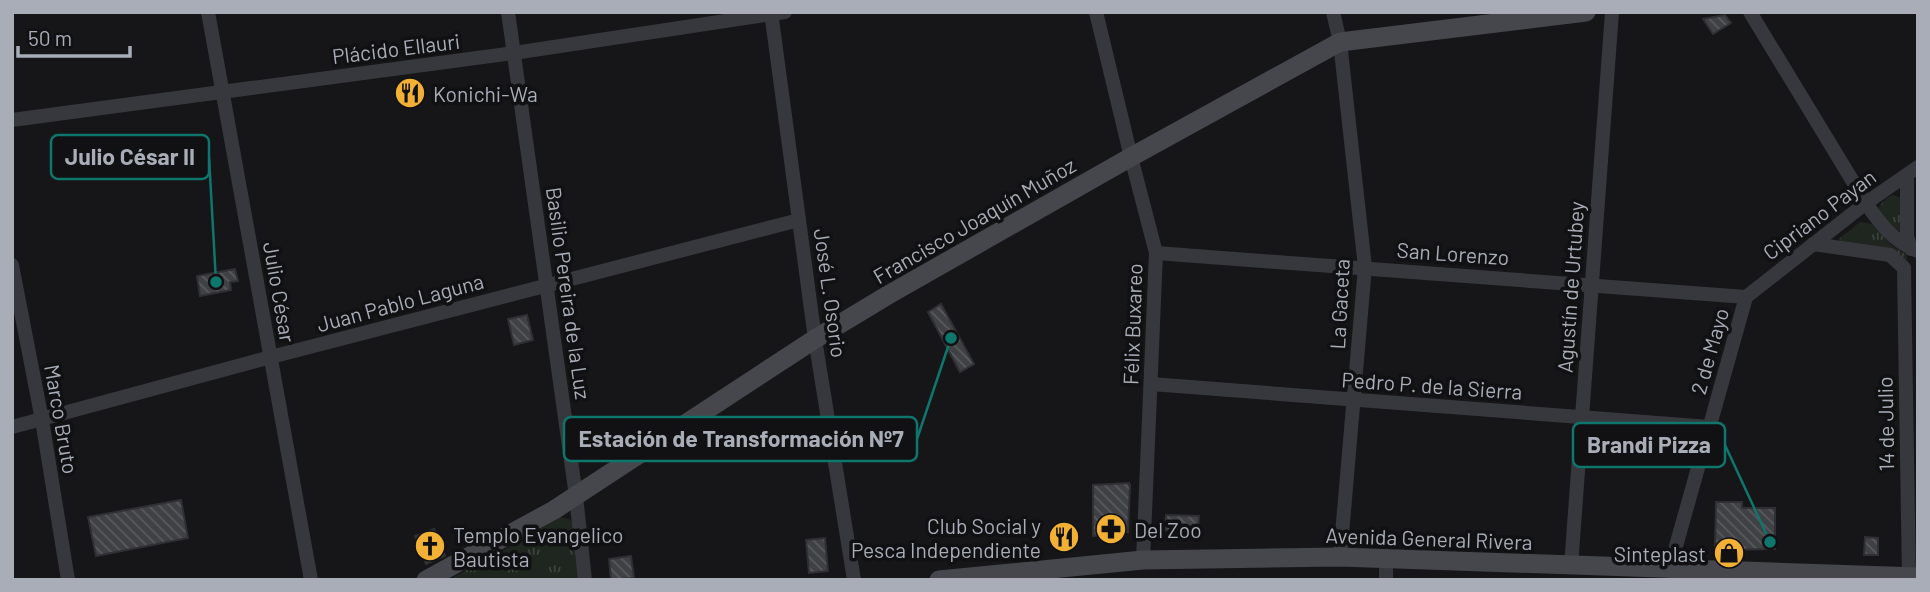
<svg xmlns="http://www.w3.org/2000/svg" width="1930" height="592" viewBox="0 0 1930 592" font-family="Barlow,sans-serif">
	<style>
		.park { fill: url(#park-tufts) }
		.building { fill: url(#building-back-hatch); stroke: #303034; stroke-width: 2 }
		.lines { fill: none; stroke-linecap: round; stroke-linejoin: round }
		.street { stroke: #37383d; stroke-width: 14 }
		.secondary { stroke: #45474d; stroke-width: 19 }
		.labels { text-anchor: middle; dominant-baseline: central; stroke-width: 7; stroke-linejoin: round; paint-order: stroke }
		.street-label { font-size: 21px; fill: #a8adb8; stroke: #111113 }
		.poi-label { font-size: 21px; fill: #a8adb8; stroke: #111113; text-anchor: start }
		.leader { fill: none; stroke: #0f766e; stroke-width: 2.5 }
		.callout-dot { fill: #0f766e; stroke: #111113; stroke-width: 2.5 }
		.callout { fill: #111113; stroke: #0f766e; stroke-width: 2.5 }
		.callout-label { font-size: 23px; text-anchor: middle; font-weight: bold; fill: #a8adb8 }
	</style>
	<defs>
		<pattern id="park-tufts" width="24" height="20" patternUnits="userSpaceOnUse" patternTransform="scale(1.75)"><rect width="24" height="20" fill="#1e261f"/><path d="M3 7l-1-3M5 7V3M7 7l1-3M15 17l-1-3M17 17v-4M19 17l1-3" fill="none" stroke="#3c433d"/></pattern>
		<pattern id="building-back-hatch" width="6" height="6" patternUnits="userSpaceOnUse" patternTransform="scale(1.75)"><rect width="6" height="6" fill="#404145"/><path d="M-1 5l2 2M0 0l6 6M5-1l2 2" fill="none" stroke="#595a5e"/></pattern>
	</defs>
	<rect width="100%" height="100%" fill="#161618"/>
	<g class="park">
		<path d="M 1893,195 L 1901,198 L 1902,230 L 1899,231 L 1887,222 L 1878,211 C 1879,204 1887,197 1893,195 Z"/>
		<polygon points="1860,222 1872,224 1891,245 1907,255 1907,260 1839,241 1840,238"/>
		<polygon points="559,517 569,519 573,523 578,580 448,580 510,547"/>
	</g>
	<g class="building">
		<polygon points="1725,15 1731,23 1713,34 1703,19"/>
		<polygon points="235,269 238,281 230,282 231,290 200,296 197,276"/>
		<polygon points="941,304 974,364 960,372 928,312"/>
		<polygon points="527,315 533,340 514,345 508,319"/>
		<polygon points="1129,483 1129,485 1130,485 1128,532 1093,536 1093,485"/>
		<polygon points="181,500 188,538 96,556 88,517"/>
		<polygon points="1716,502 1742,502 1742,508 1775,508 1775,549 1715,550"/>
		<polygon points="1166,515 1199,516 1198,530 1165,530"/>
		<polygon points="434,529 445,556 426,564 415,536"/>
		<polygon points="1865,537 1878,538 1878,555 1864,555"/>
		<polygon points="825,538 828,571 809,573 806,540"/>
		<polygon points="631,556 634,578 611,580 609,559"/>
	</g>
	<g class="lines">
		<g class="street">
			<polyline points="208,12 311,580"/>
			<polyline points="508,12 576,496 585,580"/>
			<polyline points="771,12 815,339 854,580"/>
			<polyline points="1096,12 1131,157 1156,253 1143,560"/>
			<polyline points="1333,12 1340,42 1365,267 1340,557"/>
			<path d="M 1750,12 L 1866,203 C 1880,224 1894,242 1918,251"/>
			<polyline points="12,120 514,53 785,12"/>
			<polyline points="1907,175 1907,237 1911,249"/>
			<polyline points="1813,244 1890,255 1904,268"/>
			<polyline points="1156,253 1746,297"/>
			<polyline points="12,265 42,420 68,580"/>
			<polyline points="1904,268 1909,580"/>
			<polyline points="1746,297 1866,203 1918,167"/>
			<polyline points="1151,384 1710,427"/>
			<polyline points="12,427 271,357 799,220"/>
			<polyline points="1386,559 1386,580"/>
			<polyline points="1571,566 1612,12"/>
			<polyline points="1674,580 1676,546 1746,297"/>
		</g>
		<g class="secondary">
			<polyline points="426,580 554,510 815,339 888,295 1131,157 1340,42 1586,12"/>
			<polyline points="939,580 1143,560 1340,557 1918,577"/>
		</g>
	</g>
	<defs>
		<g id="restaurant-disc" transform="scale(1.575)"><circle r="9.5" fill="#f2b134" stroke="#111113"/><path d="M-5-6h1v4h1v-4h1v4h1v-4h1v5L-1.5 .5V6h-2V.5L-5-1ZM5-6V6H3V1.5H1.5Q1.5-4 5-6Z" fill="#111"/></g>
		<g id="pharmacy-disc" transform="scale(1.575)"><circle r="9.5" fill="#f2b134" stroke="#111113"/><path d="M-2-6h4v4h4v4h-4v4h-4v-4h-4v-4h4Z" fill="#111"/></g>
		<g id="church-disc" transform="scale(1.575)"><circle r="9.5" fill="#f2b134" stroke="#111113"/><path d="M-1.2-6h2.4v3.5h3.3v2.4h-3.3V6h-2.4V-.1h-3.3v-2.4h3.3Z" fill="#111"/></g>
		<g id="shop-disc" transform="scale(1.575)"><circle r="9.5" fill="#f2b134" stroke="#111113"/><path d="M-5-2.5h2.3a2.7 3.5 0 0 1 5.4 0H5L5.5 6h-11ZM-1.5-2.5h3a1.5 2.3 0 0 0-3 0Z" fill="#111"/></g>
	</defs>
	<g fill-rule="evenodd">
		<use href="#restaurant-disc" x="410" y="93"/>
		<use href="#pharmacy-disc" x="1111" y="529"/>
		<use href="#restaurant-disc" x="1064" y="537"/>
		<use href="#church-disc" x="430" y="546"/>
		<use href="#shop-disc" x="1729" y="553"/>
	</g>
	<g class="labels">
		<g class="street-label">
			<text transform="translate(396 48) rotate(-7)">Plácido Ellauri</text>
			<text transform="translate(1819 214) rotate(-37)">Cipriano Payan</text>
			<text transform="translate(974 220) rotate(-30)">Francisco Joaquín Muñoz</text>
			<text transform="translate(1453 253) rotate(4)">San Lorenzo</text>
			<text transform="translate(1570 287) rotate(-86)">Agustín de Urtubey</text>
			<text transform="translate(280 292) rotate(80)">Julio César</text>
			<text transform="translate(569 293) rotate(82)">Basilio Pereira de la Luz</text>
			<text transform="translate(831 293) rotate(82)">José L. Osorio</text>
			<text transform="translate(400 302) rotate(-15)">Juan Pablo Laguna</text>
			<text transform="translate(1339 304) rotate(-87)">La Gaceta</text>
			<text transform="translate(1132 324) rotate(-88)">Félix Buxareo</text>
			<text transform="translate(1709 351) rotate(-74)">2 de Mayo</text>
			<text transform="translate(1432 385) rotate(4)">Pedro P. de la Sierra</text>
			<text transform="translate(62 419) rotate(80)">Marco Bruto</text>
			<text transform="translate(1885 424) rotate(-91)">14 de Julio</text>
			<text transform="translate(1429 538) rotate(2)">Avenida General Rivera</text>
		</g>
		<g class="poi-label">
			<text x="433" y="93">Konichi-Wa</text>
			<text x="1041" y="525" text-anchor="end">Club Social y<tspan x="1041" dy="24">Pesca Independiente</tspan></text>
			<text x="1134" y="529">Del Zoo</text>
			<text x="453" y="534">Templo Evangelico<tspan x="453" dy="24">Bautista</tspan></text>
			<text x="1706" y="553" text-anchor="end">Sinteplast</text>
		</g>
	</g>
	<path class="leader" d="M216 282L209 157M951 338L917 439M1770 542L1725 445"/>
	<g class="callout-dot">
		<circle cx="216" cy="282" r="7"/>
		<circle cx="951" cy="338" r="7"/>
		<circle cx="1770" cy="542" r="7"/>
	</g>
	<g class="callout">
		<rect x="51" y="135" width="158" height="44" rx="7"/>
		<rect x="564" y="417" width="353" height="44" rx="7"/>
		<rect x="1573" y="423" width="152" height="44" rx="7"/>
	</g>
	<g class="callout-label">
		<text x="130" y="165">Julio César II</text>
		<text x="741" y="447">Estación de Transformación Nº7</text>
		<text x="1649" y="453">Brandi Pizza</text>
	</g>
	<rect width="1930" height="592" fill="none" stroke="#a8adb8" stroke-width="28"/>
	<path d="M18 46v10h112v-10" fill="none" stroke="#a8adb8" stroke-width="3.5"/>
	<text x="28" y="46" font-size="21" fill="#a8adb8" stroke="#111113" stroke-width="5" paint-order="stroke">50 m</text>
</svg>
